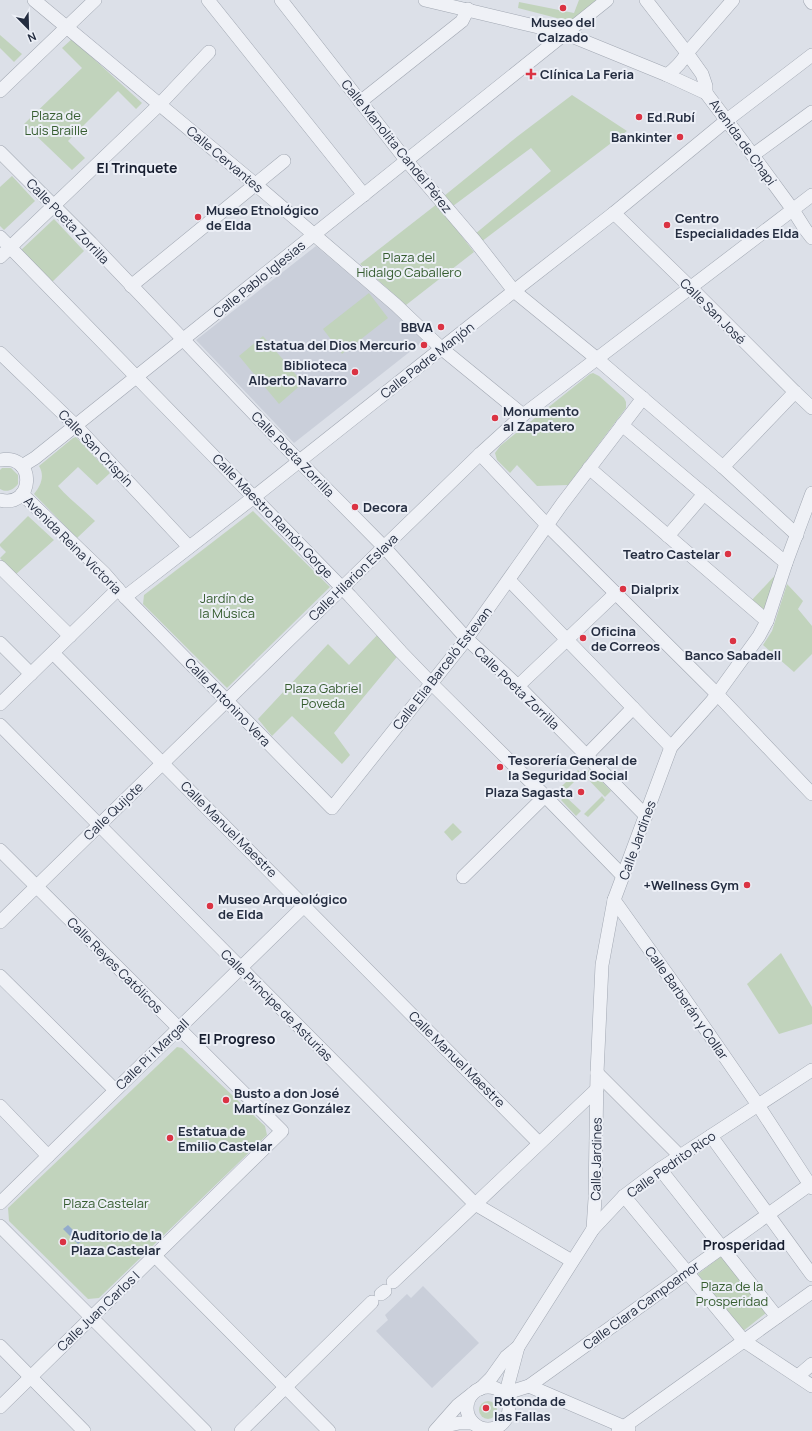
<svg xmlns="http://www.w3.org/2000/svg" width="812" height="1431" viewBox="0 0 812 1431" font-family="Manrope,sans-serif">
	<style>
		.built { fill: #cacfda }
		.green { fill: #c1d3bc }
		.water { fill: #93abcc }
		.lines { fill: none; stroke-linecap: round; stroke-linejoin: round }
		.minor-casing { stroke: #a1a7b2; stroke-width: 14 }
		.minor { stroke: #eff1f6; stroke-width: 13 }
		.poi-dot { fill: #db3343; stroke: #eceff6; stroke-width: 1.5 }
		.labels { text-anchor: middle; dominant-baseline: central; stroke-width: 4; stroke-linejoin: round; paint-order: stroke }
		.poi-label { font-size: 13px; font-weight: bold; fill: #242d40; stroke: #eceff6; text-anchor: start }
		.park-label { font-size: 13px; fill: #365d30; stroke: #eceff6 }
		.street-label { font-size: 13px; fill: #242d40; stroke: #eceff6 }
		.neighbourhood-label { font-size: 14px; font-weight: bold; fill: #171e30; stroke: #eceff6 }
	</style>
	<rect width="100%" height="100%" fill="#dce0e8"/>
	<g class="built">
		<polygon points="316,246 426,339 294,443 196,340"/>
		<polygon points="423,1286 479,1343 432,1388 376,1331 388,1320 385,1315 407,1294 411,1298"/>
	</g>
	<g class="green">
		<polygon points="579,0 599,0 572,22 518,8 519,2 574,13"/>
		<polygon points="0,35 22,54 14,62 0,48"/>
		<polygon points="72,39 142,103 136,109 118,91 68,141 85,158 72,170 24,124 82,68 62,48"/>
		<polygon points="572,95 627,131 481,242 475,234 551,171 531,148 453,206 444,196 518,136"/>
		<polygon points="12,176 35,201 4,230 0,226 0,187"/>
		<polygon points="437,204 474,252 406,305 360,264"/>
		<polygon points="54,219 84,251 51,283 20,251"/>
		<polygon points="369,293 388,318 342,354 323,329"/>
		<polygon points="263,336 303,383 279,404 239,356"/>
		<polygon points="593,373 599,376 624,398 626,402 626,408 568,485 537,486 517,465 510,473 497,460 495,453 500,446 590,374"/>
		<path d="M 76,437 L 110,473 L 97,485 L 78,467 L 58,486 C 69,499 83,509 95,521 L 77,538 L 34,494 C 41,485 45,476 39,466 L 73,438 Z"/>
		<path d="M 2,468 L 11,468 L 18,475 L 18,484 C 13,490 7,493 0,489 L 0,470 Z"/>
		<polygon points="253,511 330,587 227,688 143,604 144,595"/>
		<polygon points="28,516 54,540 15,575 0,558 6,552 0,546 0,544"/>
		<polygon points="780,570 766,612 751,601"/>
		<polygon points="787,584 803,601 798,609 812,626 812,654 794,672 763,645 772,631"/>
		<polygon points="381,631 401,652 334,733 350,755 342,764 292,716 272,736 258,719 328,644 349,665"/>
		<polygon points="590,769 611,791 605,797 584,775"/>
		<polygon points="578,770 582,774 562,794 558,790"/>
		<polygon points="565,796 581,811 576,816 561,800"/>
		<polygon points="602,796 605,800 588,817 584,814"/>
		<polygon points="453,823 462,832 452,841 444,832"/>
		<polygon points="781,953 812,1007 812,1024 779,1034 747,984"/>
		<polygon points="177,1047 182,1048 265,1126 267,1135 99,1298 88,1299 9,1221 8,1208"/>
		<polygon points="723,1255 766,1313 742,1332 698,1274"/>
		<circle cx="488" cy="1410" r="9"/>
	</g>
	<polygon class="water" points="68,1225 83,1240 78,1244 63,1229"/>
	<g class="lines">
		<g class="minor-casing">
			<g id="minor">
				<polyline points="34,0 255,184 396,305 441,348 523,415"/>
				<polyline points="208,0 364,195"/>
				<polyline points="281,0 406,160 475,241 514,291 596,358 723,467 797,535"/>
				<polyline points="425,0 564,33 667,75 706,93 743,142 793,210 805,229 812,238"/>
				<polyline points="646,0 687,53 702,74 706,86 706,93"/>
				<polyline points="810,0 812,3"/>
				<path d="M 667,75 C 675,69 682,62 687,53 L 733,0"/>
				<polyline points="0,91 95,0"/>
				<polyline points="360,102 462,21 468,9"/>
				<polyline points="0,152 91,243 299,461 384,547 467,639 518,686 646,816"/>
				<polyline points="753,155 812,112"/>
				<polyline points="614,213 690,287 795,392 812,408"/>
				<polyline points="0,237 350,596 401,652 432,684 545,796 623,876"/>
				<polyline points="0,257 160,104 209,52"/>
				<polyline points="131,286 284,161"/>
				<polyline points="0,353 76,426 189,547"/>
				<polyline points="622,425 786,563"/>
				<polyline points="480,454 547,525 717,694 812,794"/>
				<path d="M 0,460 C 37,453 34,509 0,500"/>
				<polyline points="22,466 35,458 607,0"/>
				<polyline points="723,467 795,392"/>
				<polyline points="589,468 767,621"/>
				<polyline points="22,494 105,574 125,597 332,808 465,641 562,504 643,398"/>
				<polyline points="668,536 704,494"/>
				<polyline points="0,567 70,636"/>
				<polyline points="509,580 671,747"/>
				<polyline points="125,597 254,497 514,291 614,213 727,120 812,55"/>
				<polyline points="0,643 31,674"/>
				<polyline points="53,653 539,1143"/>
				<polyline points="518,686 616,593"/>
				<polyline points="0,704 118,589"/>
				<polyline points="0,725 475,1204 572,1261"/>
				<polyline points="586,756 633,708"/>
				<polyline points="0,850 282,1131 0,1407"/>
				<polyline points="463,877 545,796"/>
				<polyline points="614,900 682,995 758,1105 812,1188"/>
				<polyline points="0,922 384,547 480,454 523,415 812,195"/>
				<polyline points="0,976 115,1090"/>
				<polyline points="597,1073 680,1156"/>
				<polyline points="0,1106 48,1156"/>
				<polyline points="711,1136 812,1275"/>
				<polyline points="660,1169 777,1317"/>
				<polyline points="624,1196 744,1341 812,1386"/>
				<polyline points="0,1203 304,906"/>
				<polyline points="0,1226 205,1431"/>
				<polyline points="593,1229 595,1199 597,1073 602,965 614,900 671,747 712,701 759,636 767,621 786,563 812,493"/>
				<polyline points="155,1256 329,1431"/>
				<polyline points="393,1282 597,1089"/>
				<polyline points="381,1294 385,1291"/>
				<polyline points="0,1346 84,1431"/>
				<polyline points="798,1376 812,1364"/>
				<polyline points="529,1386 812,1183"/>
				<circle cx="488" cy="1408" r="21"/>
				<polyline points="480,1389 491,1378 506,1357 518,1347 593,1229 624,1196 660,1169 812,1070"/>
				<polyline points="505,1396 518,1347"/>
				<polyline points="507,1400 513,1391 529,1386 629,1429"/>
				<polyline points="440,1427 459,1423 473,1423"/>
				<polyline points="241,1431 372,1302"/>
				<polyline points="435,1431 458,1405 472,1394"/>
				<polyline points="618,1431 812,1292"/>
			</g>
		</g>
		<use href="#minor" class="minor"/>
	</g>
	<g class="poi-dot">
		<circle cx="563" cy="8" r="4"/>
		<path d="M529 68h4v4h4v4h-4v4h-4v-4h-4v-4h4z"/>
		<circle cx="639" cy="117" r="4"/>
		<circle cx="680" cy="137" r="4"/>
		<circle cx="198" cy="217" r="4"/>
		<circle cx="667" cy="225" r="4"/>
		<circle cx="441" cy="327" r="4"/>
		<circle cx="424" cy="345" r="4"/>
		<circle cx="355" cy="372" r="4"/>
		<circle cx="495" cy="418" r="4"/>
		<circle cx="355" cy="507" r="4"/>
		<circle cx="728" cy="554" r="4"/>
		<circle cx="623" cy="589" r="4"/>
		<circle cx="583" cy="638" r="4"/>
		<circle cx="733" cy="641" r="4"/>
		<circle cx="500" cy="767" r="4"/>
		<circle cx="581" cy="792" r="4"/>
		<circle cx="747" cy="885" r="4"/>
		<circle cx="210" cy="906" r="4"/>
		<circle cx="226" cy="1100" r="4"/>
		<circle cx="170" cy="1138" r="4"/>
		<circle cx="63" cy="1242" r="4"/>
		<circle cx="486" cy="1408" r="4"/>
	</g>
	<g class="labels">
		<g class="poi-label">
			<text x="563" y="22" text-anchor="middle">Museo del<tspan x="563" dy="15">Calzado</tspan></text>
			<text x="540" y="74">Clínica La Feria</text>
			<text x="647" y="117">Ed.Rubí</text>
			<text x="672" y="137" text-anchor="end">Bankinter</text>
			<text x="206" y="210">Museo Etnológico<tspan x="206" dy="15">de Elda</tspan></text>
			<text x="675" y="218">Centro<tspan x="675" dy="15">Especialidades Elda</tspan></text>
			<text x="433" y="327" text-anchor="end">BBVA</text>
			<text x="416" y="345" text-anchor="end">Estatua del Dios Mercurio</text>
			<text x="347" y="365" text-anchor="end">Biblioteca<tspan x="347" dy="15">Alberto Navarro</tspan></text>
			<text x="503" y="411">Monumento<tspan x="503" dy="15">al Zapatero</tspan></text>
			<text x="363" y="507">Decora</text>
			<text x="720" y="554" text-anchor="end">Teatro Castelar</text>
			<text x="631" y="589">Dialprix</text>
			<text x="591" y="631">Oficina<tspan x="591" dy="15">de Correos</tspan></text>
			<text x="733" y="655" text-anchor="middle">Banco Sabadell</text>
			<text x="508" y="760">Tesorería General de<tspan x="508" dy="15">la Seguridad Social</tspan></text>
			<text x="573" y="792" text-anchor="end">Plaza Sagasta</text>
			<text x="739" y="885" text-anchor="end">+Wellness Gym</text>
			<text x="218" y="899">Museo Arqueológico<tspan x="218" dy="15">de Elda</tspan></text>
			<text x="234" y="1093">Busto a don José<tspan x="234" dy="15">Martínez González</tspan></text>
			<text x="178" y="1131">Estatua de<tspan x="178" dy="15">Emilio Castelar</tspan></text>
			<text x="71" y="1235">Auditorio de la<tspan x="71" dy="15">Plaza Castelar</tspan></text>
			<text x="494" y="1401">Rotonda de<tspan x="494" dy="15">las Fallas</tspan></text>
		</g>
		<g class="park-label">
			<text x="56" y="115">Plaza de<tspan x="56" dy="15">Luis Braille</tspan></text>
			<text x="409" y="257">Plaza del<tspan x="409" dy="15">Hidalgo Caballero</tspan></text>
			<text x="227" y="598">Jardín de<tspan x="227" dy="15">la Música</tspan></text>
			<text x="323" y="688">Plaza Gabriel<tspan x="323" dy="15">Poveda</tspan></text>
			<text x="106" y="1203">Plaza Castelar</text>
			<text x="732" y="1286">Plaza de la<tspan x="732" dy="15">Prosperidad</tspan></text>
		</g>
		<g class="street-label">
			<text transform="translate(743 142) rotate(54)">Avenida de Chapí</text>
			<text transform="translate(397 146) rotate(51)">Calle Manolita Candel Pérez</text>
			<text transform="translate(225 159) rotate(40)">Calle Cervantes</text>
			<text transform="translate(68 221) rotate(46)">Calle Poeta Zorrilla</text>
			<text transform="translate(259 279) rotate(-39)">Calle Pablo Iglesias</text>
			<text transform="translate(713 311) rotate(45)">Calle San José</text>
			<text transform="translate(427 360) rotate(-38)">Calle Padre Manjón</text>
			<text transform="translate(96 448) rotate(46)">Calle San Crispín</text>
			<text transform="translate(293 454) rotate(46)">Calle Poeta Zorrilla</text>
			<text transform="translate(273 516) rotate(46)">Calle Maestro Ramón Gorge</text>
			<text transform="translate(73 545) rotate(45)">Avenida Reina Victoria</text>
			<text transform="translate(353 577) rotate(-44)">Calle Hilarion Eslava</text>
			<text transform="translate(442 668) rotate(-52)">Calle Elia Barceló Estevan</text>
			<text transform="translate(517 688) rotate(44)">Calle Poeta Zorrilla</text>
			<text transform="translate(228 702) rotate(46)">Calle Antonino Vera</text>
			<text transform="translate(113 811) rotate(-44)">Calle Quijote</text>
			<text transform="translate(229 829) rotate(45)">Calle Manuel Maestre</text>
			<text transform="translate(637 840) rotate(-70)">Calle Jardines</text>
			<text transform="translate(115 965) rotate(45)">Calle Reyes Católicos</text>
			<text transform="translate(687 1003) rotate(55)">Calle Barberán y Collar</text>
			<text transform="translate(277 1005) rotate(45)">Calle Príncipe de Asturias</text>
			<text transform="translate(152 1054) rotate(-44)">Calle Pi i Margall</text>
			<text transform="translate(457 1059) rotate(45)">Calle Manuel Maestre</text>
			<text transform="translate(596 1159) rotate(-89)">Calle Jardines</text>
			<text transform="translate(671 1164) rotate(-35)">Calle Pedrito Rico</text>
			<text transform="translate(641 1305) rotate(-36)">Calle Clara Campoamor</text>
			<text transform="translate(98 1311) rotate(-44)">Calle Juan Carlos I</text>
		</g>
		<g class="neighbourhood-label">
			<text x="137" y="167">El Trinquete</text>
			<text x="237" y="1038">El Progreso</text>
			<text x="744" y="1244">Prosperidad</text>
		</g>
	</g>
	<g transform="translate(28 28) rotate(157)" stroke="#eceff6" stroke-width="3" paint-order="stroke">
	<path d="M0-3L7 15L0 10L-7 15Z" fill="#242d40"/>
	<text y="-6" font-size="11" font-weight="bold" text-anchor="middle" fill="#242d40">N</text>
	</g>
</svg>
